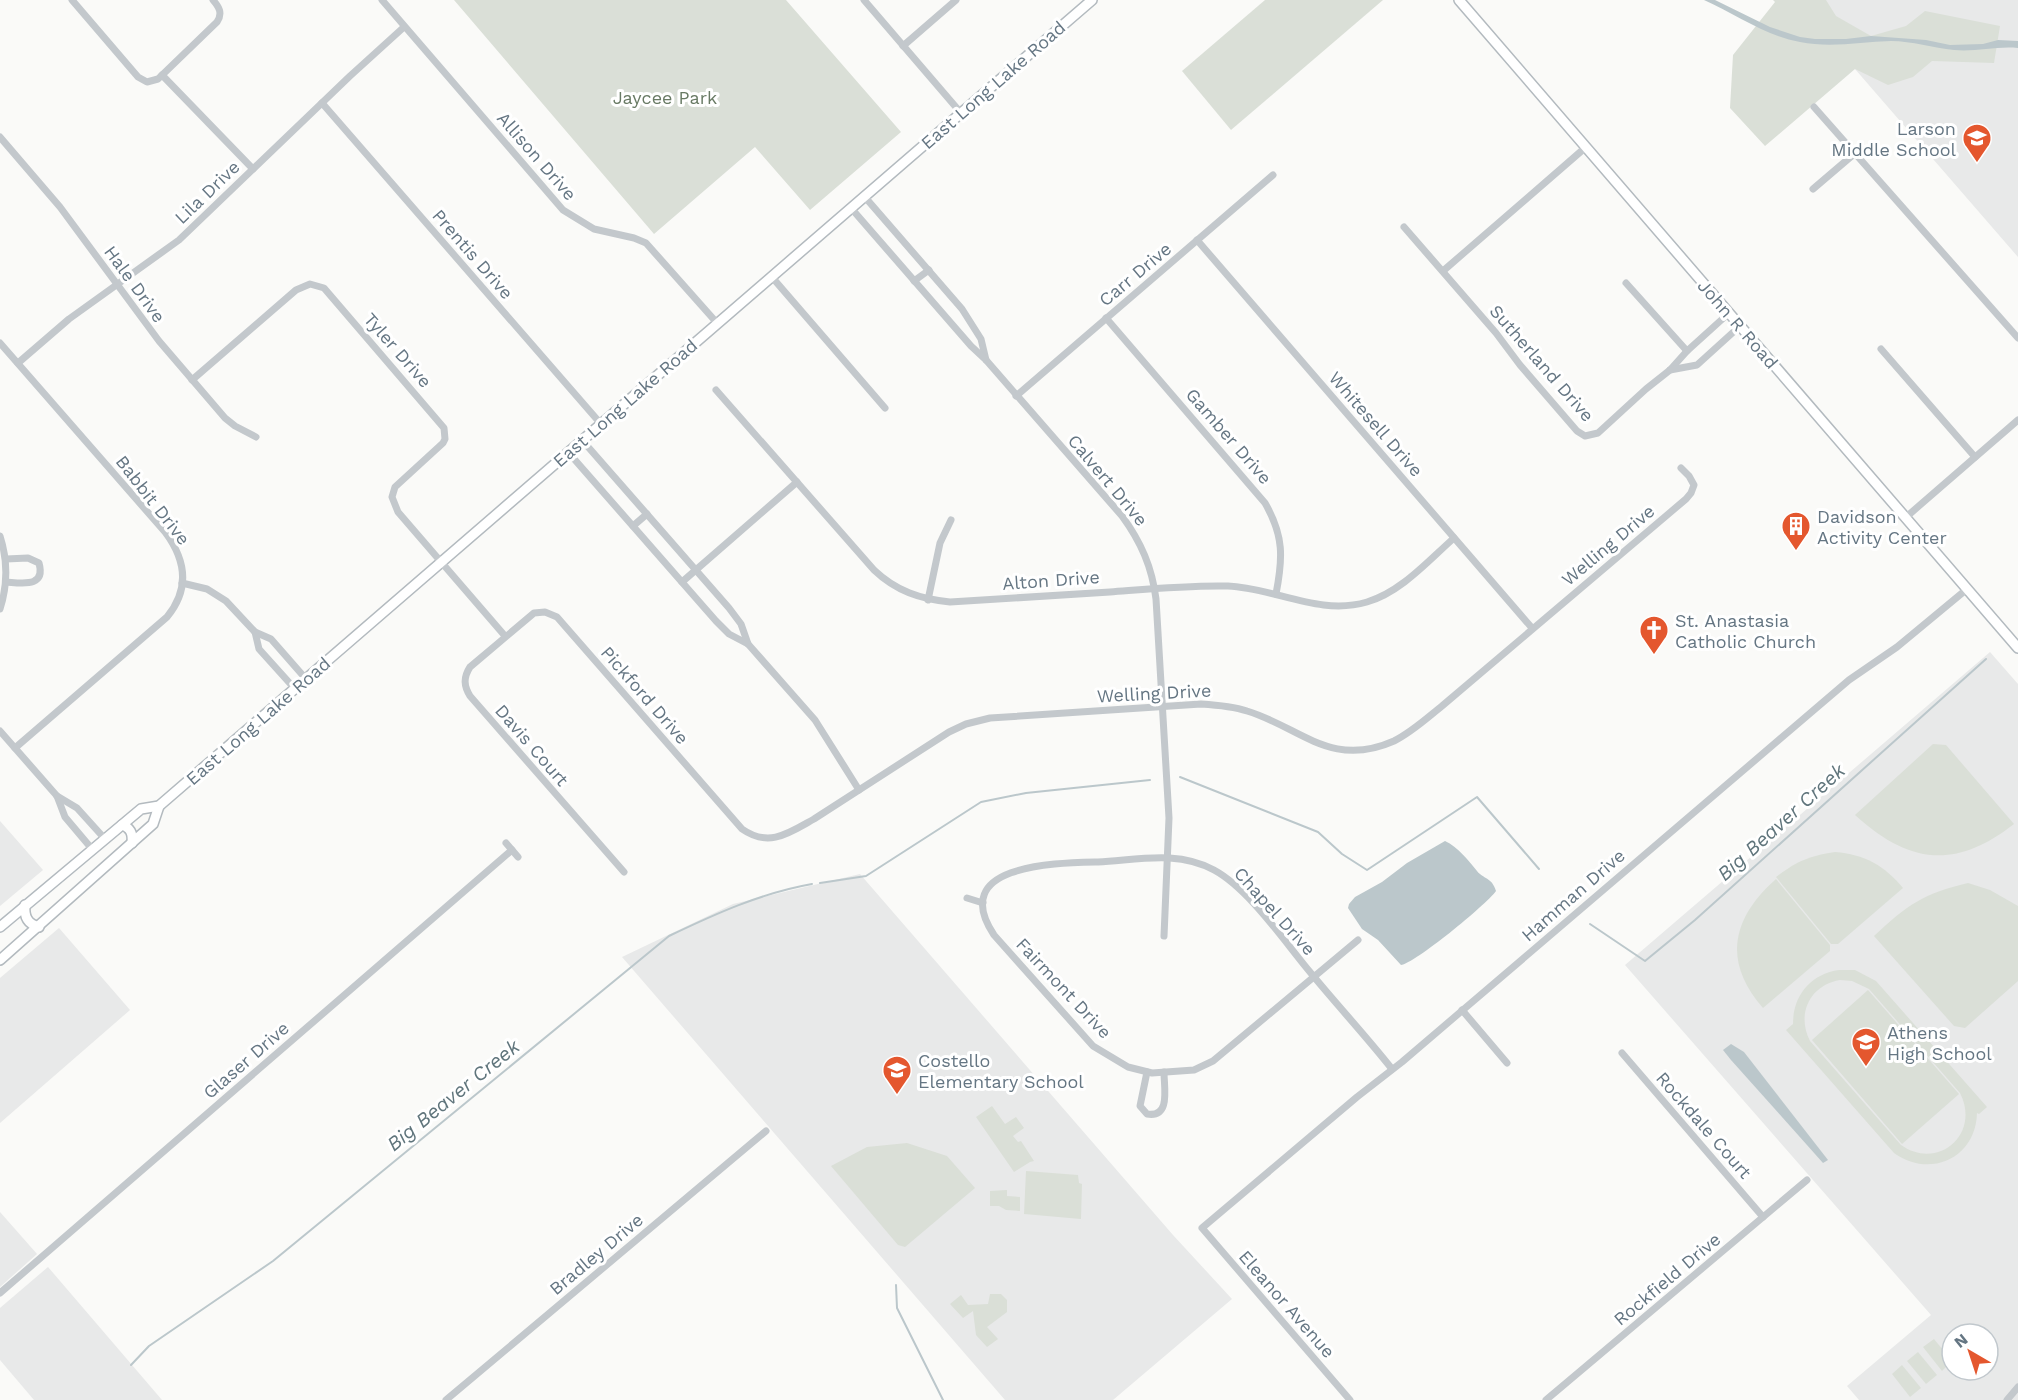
<svg xmlns="http://www.w3.org/2000/svg" width="2018" height="1400" viewBox="0 0 2018 1400" font-family="'Work Sans',sans-serif">
	<style>
		.built { fill: #e8e9e9; fill-rule: evenodd }
		.green { fill: #dadfd7; fill-rule: evenodd }
		.water { fill: #bbc7cb }
		.lines { fill: none; stroke-linecap: round; stroke-linejoin: round }
		.stream { stroke: #bbc7cb; stroke-width: 2 }
		.secondary-casing { stroke: #b3babf; stroke-width: 12 }
		.minor { stroke: #c3c8cc; stroke-width: 7 }
		.secondary { stroke: #fff; stroke-width: 9 }
		.labels { text-anchor: middle; dominant-baseline: central; stroke-width: 6; stroke-linejoin: round; paint-order: stroke }
		.street-label { font-size: 18px; fill: #657683; stroke: #fff }
		.park-label { font-size: 18px; fill: #687a64; stroke: #fff }
		.poi-label { font-size: 18px; fill: #657683; stroke: #fff; text-anchor: start }
		.water-label { font-size: 20px; font-style: italic; fill: #60757c; stroke: #fff }
	</style>
	<rect width="100%" height="100%" fill="#fafaf8"/>
	<g class="built">
		<polygon points="1795,0 2018,0 2018,257 1855,69"/>
		<path d="M 1990,652 L 2018,684 L 2018,1400 L 1859,1400 L 1847,1386 L 1931,1315 L 1625,965 ZM 1952,1334 L 1988,1334 L 1988,1370 L 1952,1370 Z"/>
		<polygon points="0,821 43,870 0,906"/>
		<polygon points="860,874 1173,1235 1232,1299 1113,1400 1005,1400 622,957 733,904"/>
		<polygon points="59,928 130,1010 0,1123 0,978"/>
		<polygon points="0,1212 37,1254 0,1287"/>
		<polygon points="48,1267 162,1400 34,1400 0,1360 0,1308"/>
	</g>
	<g class="green">
		<polygon points="454,0 786,0 901,132 810,210 755,147 654,234"/>
		<polygon points="1265,0 1383,0 1231,130 1182,71"/>
		<polygon points="1773,0 1826,0 1836,16 1871,36 1906,26 1925,11 2000,26 1994,63 1932,61 1913,77 1888,85 1855,69 1765,146 1730,108 1733,55 1775,2"/>
		<path d="M 1933,744 L 1946,745 L 2014,824 C 1955,870 1909,864 1855,815 Z"/>
		<path d="M 1835,852 C 1864,854 1885,866 1903,888 L 1838,944 L 1831,944 L 1776,877 C 1797,861 1809,856 1835,852 Z"/>
		<path d="M 1776,879 L 1830,945 L 1830,951 L 1763,1008 C 1722,961 1732,918 1776,879 Z"/>
		<path d="M 1968,883 L 1990,890 L 2018,906 L 2018,981 L 1965,1028 L 1954,1026 L 1874,936 C 1907,905 1924,893 1968,883 Z"/>
		<path d="M 1839,970 L 1855,970 L 1876,981 L 1987,1107 L 1979,1114 L 1977,1113 C 1976,1158 1930,1179 1894,1153 L 1786,1030 L 1793,1024 C 1793,995 1811,974 1839,970 ZM 1840,980 L 1852,981 L 1869,989 L 1960,1093 C 1981,1134 1938,1171 1901,1145 L 1810,1041 C 1796,1014 1810,985 1840,980 Z"/>
		<polygon points="1868,990 1959,1094 1902,1144 1812,1040"/>
		<polygon points="992,1106 1005,1124 1016,1117 1024,1128 1013,1136 1018,1142 1021,1141 1034,1161 1030,1162 1014,1172 976,1117"/>
		<polygon points="907,1143 947,1156 975,1188 905,1247 898,1245 831,1166 867,1147"/>
		<polygon points="1026,1171 1078,1175 1079,1183 1082,1184 1081,1219 1024,1214"/>
		<polygon points="1007,1190 1007,1196 1020,1197 1020,1211 1006,1210 999,1206 990,1206 990,1191"/>
		<polygon points="990,1294 1001,1294 1007,1300 1007,1312 987,1327 998,1339 987,1347 976,1335 973,1311 963,1318 950,1304 961,1295 968,1305 988,1304"/>
		<polygon points="1934,1339 1952,1361 1942,1371 1923,1347"/>
		<polygon points="1918,1352 1937,1375 1926,1384 1907,1361"/>
		<polygon points="1902,1365 1921,1388 1910,1397 1892,1374"/>
	</g>
	<g class="water">
		<path d="M 1704,0 L 1715,0 L 1770,27 L 1800,37 L 1815,39 L 1846,39 L 1871,36 L 1926,40 L 1950,45 L 1983,44 L 1998,40 L 2018,41 L 2018,48 C 1996,46 1976,52 1954,50 C 1933,48 1912,41 1891,41 C 1861,42 1830,48 1800,42 C 1765,36 1736,14 1704,0 Z"/>
		<path d="M 1445,841 C 1458,847 1468,860 1477,871 C 1483,879 1492,877 1496,891 C 1486,905 1414,964 1401,965 L 1378,940 L 1362,929 L 1348,908 L 1349,904 L 1355,897 L 1382,882 L 1407,863 Z"/>
		<polygon points="1731,1044 1744,1052 1828,1160 1823,1163 1731,1060 1723,1050"/>
	</g>
	<g class="lines">
		<g class="stream">
			<polyline points="1180,777 1318,832 1342,854 1367,870 1477,797 1539,869"/>
			<polyline points="820,883 866,876 981,802 1026,793 1150,780"/>
			<polyline points="1590,924 1645,961 1695,920 1986,659"/>
			<polyline points="896,1285 897,1308 943,1400"/>
			<path d="M 131,1365 L 149,1346 L 273,1261 L 669,936 C 715,914 761,893 812,884"/>
		</g>
		<g class="secondary-casing">
			<g id="secondary">
				<polyline points="1459,0 2018,648"/>
				<path d="M 122,825 C 131,828 133,834 132,843"/>
				<path d="M 25,905 C 24,916 27,924 39,927"/>
				<polyline points="0,927 141,809 159,806 1092,0"/>
				<polyline points="0,960 153,824 159,806"/>
			</g>
		</g>
		<g class="minor">
			<path d="M 72,0 L 138,77 L 147,82 L 158,79 L 217,22 C 223,13 219,7 213,0"/>
			<polyline points="382,0 563,210 594,229 634,238 646,243 717,323"/>
			<polyline points="864,0 961,113"/>
			<polyline points="903,46 956,0"/>
			<polyline points="162,75 253,169"/>
			<polyline points="322,103 601,424"/>
			<polyline points="1814,107 2018,338"/>
			<polyline points="0,137 60,207 159,341 225,418 235,426 256,437"/>
			<polyline points="1813,189 1854,154"/>
			<polyline points="864,196 962,309 981,339 986,360"/>
			<path d="M 851,208 L 971,346 L 986,360 L 1122,516 C 1141,542 1152,567 1156,599 L 1169,818 L 1164,936"/>
			<polyline points="1404,227 1496,333 1520,365 1577,431 1585,436 1598,433 1646,389 1670,370 1687,351 1729,313"/>
			<polyline points="1197,240 1532,628"/>
			<polyline points="1443,271 1586,147"/>
			<polyline points="771,276 885,408"/>
			<polyline points="914,281 929,270"/>
			<polyline points="1626,283 1687,351"/>
			<path d="M 1106,318 L 1265,503 C 1284,536 1283,558 1276,594"/>
			<path d="M 0,343 L 165,532 C 186,560 190,589 167,617 L 15,748"/>
			<polyline points="1881,349 1975,457"/>
			<polyline points="18,363 69,319 179,240 350,76 404,27"/>
			<polyline points="1670,370 1697,365 1740,326"/>
			<polyline points="192,380 296,290 310,284 324,288 444,428 445,439 443,443 395,487 392,497 398,512 505,636"/>
			<path d="M 716,390 L 874,570 C 896,591 920,599 950,602 C 1003,599 1056,595 1110,592 C 1149,589 1189,585 1228,586 C 1275,588 1319,616 1367,602 C 1401,592 1428,561 1454,538"/>
			<polyline points="1016,396 1273,175"/>
			<polyline points="582,440 729,608 741,624 748,644"/>
			<polyline points="568,452 716,621 729,634 748,644 815,720 859,790"/>
			<polyline points="1905,518 2018,420"/>
			<polyline points="633,526 647,514"/>
			<path d="M 0,536 C 8,561 8,584 0,609"/>
			<path d="M 6,559 L 28,558 L 39,563 C 46,588 22,583 6,582"/>
			<polyline points="682,582 797,482"/>
			<polyline points="182,583 207,589 226,601 255,632 271,639 306,679"/>
			<polyline points="928,600 940,543 951,520"/>
			<polyline points="255,632 259,649 295,689"/>
			<polyline points="0,731 57,796 65,817 92,849"/>
			<polyline points="57,796 77,808 105,839"/>
			<polyline points="506,843 518,857"/>
			<path d="M 624,872 L 470,696 C 464,686 463,678 470,667 L 534,613 L 545,612 L 557,617 L 742,829 C 769,848 789,833 814,819 L 949,732 L 966,724 L 990,718 L 1201,704 C 1217,705 1232,706 1247,711 C 1300,727 1331,769 1394,741 C 1412,732 1427,718 1442,706 L 1686,499 L 1691,493 L 1694,485 L 1689,476 L 1681,468"/>
			<polyline points="967,898 983,903"/>
			<path d="M 1358,940 L 1213,1061 L 1194,1070 L 1152,1073 L 1128,1067 L 1093,1046 L 994,935 C 947,864 1056,863 1098,862 C 1138,860 1177,850 1214,870 C 1249,889 1284,941 1310,972 C 1337,1005 1366,1036 1392,1069"/>
			<polyline points="1462,1010 1507,1063"/>
			<polyline points="1622,1053 1763,1217"/>
			<path d="M 1147,1072 L 1140,1106 L 1147,1114 C 1171,1118 1164,1088 1164,1072"/>
			<polyline points="0,1293 512,850"/>
			<polyline points="446,1400 766,1131"/>
			<polyline points="1350,1400 1202,1228 1357,1097 1402,1062 1849,680 1897,647 1967,589"/>
			<polyline points="1546,1400 1807,1180"/>
			<polyline points="2007,1400 2018,1387"/>
		</g>
		<use href="#secondary" class="secondary"/>
	</g>
	<defs>
		<g id="school-pin" transform="scale(1.5)"><path d="M0 17L-7.5 6A9.5 9.5 0 1 1 7.5 6Z" fill="#e4572e" stroke="#fff"/><path d="M0-5L7-2L0 1L-7-2ZM-4 1L0 2.5L4 1V4Q0 6-4 4Z" fill="#fff"/></g>
		<g id="building-pin" transform="scale(1.5)"><path d="M0 17L-7.5 6A9.5 9.5 0 1 1 7.5 6Z" fill="#e4572e" stroke="#fff"/><path d="M-4-6H4V6H1V3H-1V6H-4ZM-2.5-4.3h1.7v1.8h-1.7ZM.8-4.3h1.7v1.8H.8ZM-2.5-1h1.7V.8h-1.7ZM.8-1h1.7V.8H.8Z" fill="#fff"/></g>
		<g id="church-pin" transform="scale(1.5)"><path d="M0 17L-7.5 6A9.5 9.5 0 1 1 7.5 6Z" fill="#e4572e" stroke="#fff"/><path d="M-1.2-6h2.4v3.5h3.3v2.4h-3.3V6h-2.4V-.1h-3.3v-2.4h3.3Z" fill="#fff"/></g>
	</defs>
	<g fill-rule="evenodd">
		<use href="#school-pin" x="1977" y="138"/>
		<use href="#building-pin" x="1796" y="526"/>
		<use href="#church-pin" x="1654" y="630"/>
		<use href="#school-pin" x="1866" y="1042"/>
		<use href="#school-pin" x="897" y="1070"/>
	</g>
	<g class="labels">
		<g class="street-label">
			<text transform="translate(993 85) rotate(-41)">East Long Lake Road</text>
			<text transform="translate(537 156) rotate(49)">Allison Drive</text>
			<text transform="translate(207 192) rotate(-44)">Lila Drive</text>
			<text transform="translate(473 254) rotate(49)">Prentis Drive</text>
			<text transform="translate(1135 274) rotate(-40)">Carr Drive</text>
			<text transform="translate(135 284) rotate(54)">Hale Drive</text>
			<text transform="translate(1738 324) rotate(49)">John R Road</text>
			<text transform="translate(398 350) rotate(49)">Tyler Drive</text>
			<text transform="translate(1542 363) rotate(49)">Sutherland Drive</text>
			<text transform="translate(625 403) rotate(-41)">East Long Lake Road</text>
			<text transform="translate(1376 424) rotate(49)">Whitesell Drive</text>
			<text transform="translate(1229 436) rotate(49)">Gamber Drive</text>
			<text transform="translate(1108 480) rotate(50)">Calvert Drive</text>
			<text transform="translate(153 500) rotate(52)">Babbit Drive</text>
			<text transform="translate(1608 545) rotate(-40)">Welling Drive</text>
			<text transform="translate(1051 580) rotate(-4)">Alton Drive</text>
			<text transform="translate(1154 693) rotate(-3)">Welling Drive</text>
			<text transform="translate(645 695) rotate(49)">Pickford Drive</text>
			<text transform="translate(258 721) rotate(-41)">East Long Lake Road</text>
			<text transform="translate(532 745) rotate(49)">Davis Court</text>
			<text transform="translate(1573 895) rotate(-41)">Hamman Drive</text>
			<text transform="translate(1275 911) rotate(48)">Chapel Drive</text>
			<text transform="translate(1064 988) rotate(47)">Fairmont Drive</text>
			<text transform="translate(246 1060) rotate(-41)">Glaser Drive</text>
			<text transform="translate(1704 1125) rotate(49)">Rockdale Court</text>
			<text transform="translate(596 1254) rotate(-40)">Bradley Drive</text>
			<text transform="translate(1667 1279) rotate(-40)">Rockfield Drive</text>
			<text transform="translate(1287 1304) rotate(49)">Eleanor Avenue</text>
		</g>
		<g class="park-label">
			<text x="665" y="97">Jaycee Park</text>
		</g>
		<g class="poi-label">
			<text x="1956" y="128" text-anchor="end">Larson<tspan x="1956" dy="21">Middle School</tspan></text>
			<text x="1817" y="516">Davidson<tspan x="1817" dy="21">Activity Center</tspan></text>
			<text x="1675" y="620">St. Anastasia<tspan x="1675" dy="21">Catholic Church</tspan></text>
			<text x="1887" y="1032">Athens<tspan x="1887" dy="21">High School</tspan></text>
			<text x="918" y="1060">Costello<tspan x="918" dy="21">Elementary School</tspan></text>
		</g>
		<g class="water-label">
			<text transform="translate(1781 822) rotate(-42)">Big Beaver Creek</text>
			<text transform="translate(453 1095) rotate(-39)">Big Beaver Creek</text>
		</g>
	</g>
	<g transform="translate(1970 1352) rotate(321)"><circle r="28" fill="#ffffff" stroke="#c1c8cd" stroke-width="1.5"/>
	<path d="M0-4.5L10 22L0 15L-10 22Z" fill="#e4572e"/>
	<text y="-9" font-size="16" font-weight="bold" text-anchor="middle" fill="#657683">N</text>
	</g>
</svg>
